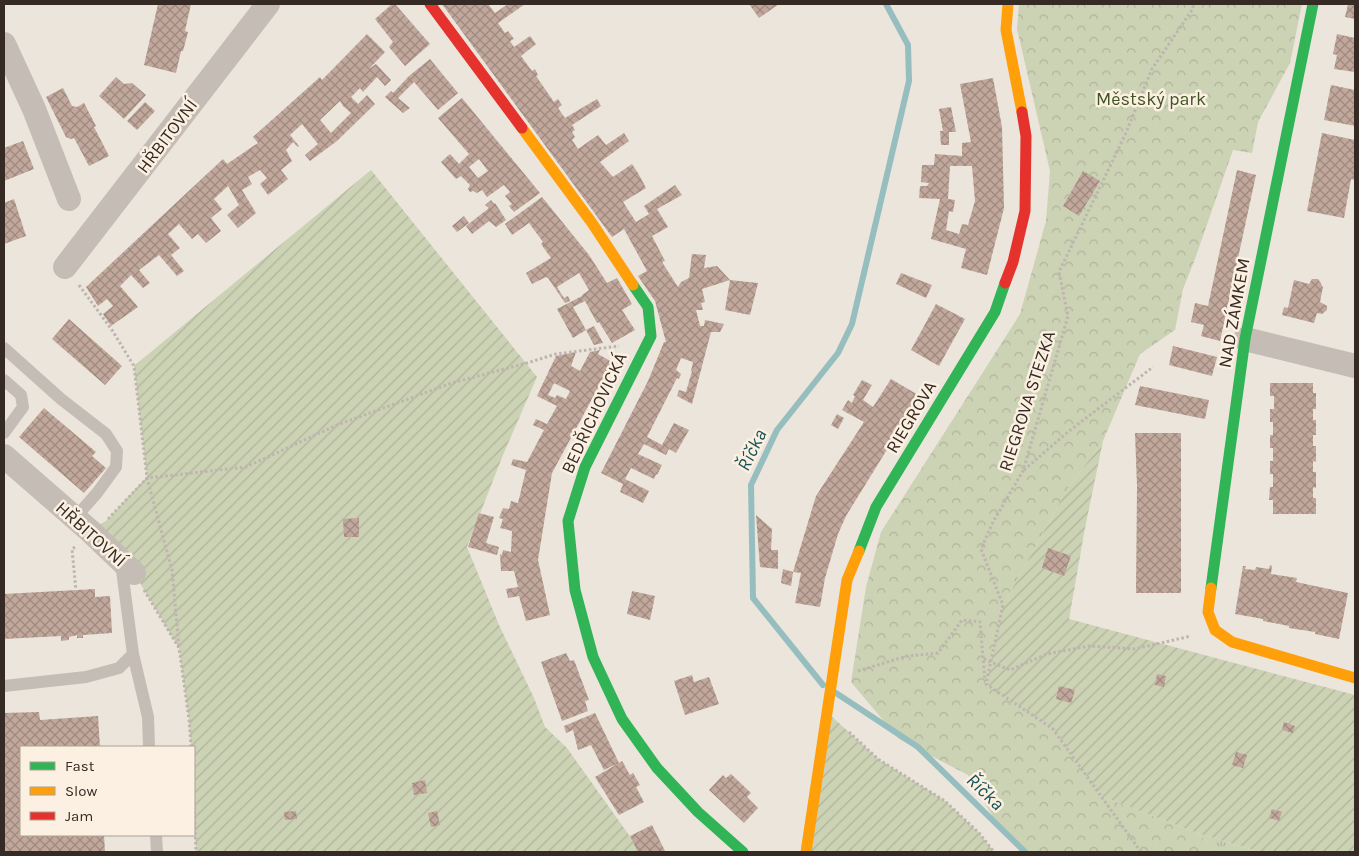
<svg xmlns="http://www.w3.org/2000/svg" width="1359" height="856" viewBox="0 0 1359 856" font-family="Karla,sans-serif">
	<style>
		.grass { fill: url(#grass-tufts) }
		.forest { fill: url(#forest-crowns) }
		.garden { fill: url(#garden-furrows) }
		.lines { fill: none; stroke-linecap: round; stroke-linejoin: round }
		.stream { stroke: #96bebf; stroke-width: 6 }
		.building { fill: url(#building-cross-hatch); fill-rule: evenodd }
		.path { stroke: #bdb5ae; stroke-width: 3; stroke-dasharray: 2.5 2.5; stroke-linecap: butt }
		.lane { stroke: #c5bdb5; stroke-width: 12 }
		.street { stroke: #c5bdb5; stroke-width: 24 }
		.fast { stroke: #30b455; stroke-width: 11 }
		.slow { stroke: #ff9f0a; stroke-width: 11 }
		.jam { stroke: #e5322d; stroke-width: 11 }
		.labels { text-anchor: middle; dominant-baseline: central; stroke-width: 5; stroke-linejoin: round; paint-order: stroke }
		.park-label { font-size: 18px; fill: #425525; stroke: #fbf0e1 }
		.street-label { font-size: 18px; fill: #352a24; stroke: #fbf0e1 }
		.water-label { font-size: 19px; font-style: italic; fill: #165359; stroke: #fbf0e1 }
	</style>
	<defs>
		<pattern id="grass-tufts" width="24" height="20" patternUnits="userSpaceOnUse" patternTransform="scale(1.25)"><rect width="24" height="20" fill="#ccd2b4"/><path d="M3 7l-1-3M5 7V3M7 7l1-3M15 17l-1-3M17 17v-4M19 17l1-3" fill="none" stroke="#b0b49b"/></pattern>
		<pattern id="forest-crowns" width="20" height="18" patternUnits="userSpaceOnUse" patternTransform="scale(1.25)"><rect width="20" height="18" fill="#ccd2b4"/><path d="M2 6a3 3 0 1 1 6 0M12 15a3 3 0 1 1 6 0" fill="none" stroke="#b0b49b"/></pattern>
		<pattern id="garden-furrows" width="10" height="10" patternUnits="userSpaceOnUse" patternTransform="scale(1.25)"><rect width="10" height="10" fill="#ccd2b4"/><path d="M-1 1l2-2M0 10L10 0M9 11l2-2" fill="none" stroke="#b0b49b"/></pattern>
		<pattern id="building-cross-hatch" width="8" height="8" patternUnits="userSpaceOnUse" patternTransform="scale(1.25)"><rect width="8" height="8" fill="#c2a89c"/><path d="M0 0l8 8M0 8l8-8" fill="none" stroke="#9e897f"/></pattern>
	</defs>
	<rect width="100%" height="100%" fill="#ece5dc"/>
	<polygon class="grass" points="1197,833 1260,852 1217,852"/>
	<polygon class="forest" points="1019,4 1302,4 1290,63 1258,122 1252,153 1233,150 1195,259 1183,289 1175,330 1140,354 1103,441 1066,491 1003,605 986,684 1053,729 1101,796 1197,833 1217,852 1028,852 999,827 968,775 899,739 851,682 866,587 881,532 1020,314 1046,221 1050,171 1017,29"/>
	<g class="garden">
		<polygon points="371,170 537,377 503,455 467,547 499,625 534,698 545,727 567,748 641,852 196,852 194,802 194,747 191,747 189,719 179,648 134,573 90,531 106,521 147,477 134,366"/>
		<polygon points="1103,441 1085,528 1069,619 1355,695 1355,852 1260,852 1197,833 1101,796 1053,729 986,684 1003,605 1066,491"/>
		<polygon points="828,713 878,759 945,801 979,833 994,852 806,852"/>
	</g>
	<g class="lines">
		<g class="stream">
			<polyline points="823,685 753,598 751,485 777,430 838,353 852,324 909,81 908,45 886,4"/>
			<polyline points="836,693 918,747 1025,852"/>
		</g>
	</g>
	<g class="building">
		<polygon points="158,4 191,4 185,31 188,32 183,51 181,51 176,73 144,65"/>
		<polygon points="392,4 395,4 430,44 405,66 389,47 393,42 375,19"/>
		<polygon points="442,4 488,4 495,13 508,4 525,4 498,23 505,33 508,31 514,39 510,41 514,47 530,36 536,44 521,56 532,71 535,69 538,75 536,76 554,102 558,99 562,105 558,108 565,118 597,99 601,106 572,125 575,130 572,132 575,137 572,140 578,149 598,135 606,145 624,133 629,141 600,162 613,177 632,164 638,173 646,188 623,202 636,222 649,214 644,206 675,185 682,195 657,209 668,227 652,236 665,261 662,262 678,287 681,282 689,278 692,254 706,255 704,268 717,266 730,280 758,283 750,315 725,310 730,280 702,289 705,302 701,303 703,310 696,310 700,326 704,326 705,320 724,324 720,332 711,332 692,404 677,396 679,390 686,392 692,371 691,371 693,362 681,358 676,370 681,374 679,379 677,378 647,437 662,445 674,423 689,430 676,453 669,449 666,455 644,444 638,454 662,465 657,475 656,474 654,479 631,468 625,479 649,491 643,503 620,492 623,484 601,473 648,381 664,342 666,342 655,301 638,276 647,271 624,229 612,237"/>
		<polygon points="749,4 779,4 759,18"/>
		<polygon points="1348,4 1355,4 1355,19 1345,17"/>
		<path d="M 367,34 L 385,52 L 369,69 L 376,64 L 391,80 L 385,86 L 377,77 L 363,92 L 360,88 L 351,97 L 358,104 L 367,95 L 375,104 L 337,141 L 310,161 L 305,155 L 318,144 L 302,124 L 290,135 L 299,146 L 298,147 L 293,142 L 286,150 L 292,161 L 281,170 L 288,179 L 268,195 L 260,184 L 267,178 L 260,170 L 248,177 L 252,184 L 242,190 L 256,213 L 238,228 L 227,215 L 239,205 L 228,186 L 214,199 L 222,209 L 211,218 L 221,231 L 206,243 L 198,234 L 192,239 L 179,224 L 168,234 L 180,248 L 171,255 L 184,271 L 177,276 L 159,255 L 139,270 L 150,283 L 143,288 L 131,275 L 120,286 L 138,307 L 111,326 L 103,314 L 113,306 L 107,299 L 98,306 L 86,287 L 223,159 L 227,164 L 258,143 L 253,137 L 320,77 L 322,80 ZM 340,101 L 343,106 L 351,113 L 331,133 L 320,120 Z"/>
		<polygon points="1337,34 1355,38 1355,72 1334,69 1337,55 1333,54"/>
		<polygon points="430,59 458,93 438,110 414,82 398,98 410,108 403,113 385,97 391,91 393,93 409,76"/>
		<polygon points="116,77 124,84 132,83 146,95 124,119 99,96"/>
		<path d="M 993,78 L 1002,127 L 1004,208 L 987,275 L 961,268 L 966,249 L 931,239 L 940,199 L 919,198 L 920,186 L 927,186 L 929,183 L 921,182 L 922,165 L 934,165 L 935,154 L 962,156 L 962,143 L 971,142 L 960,84 ZM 950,166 L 972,166 L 975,201 L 968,225 L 962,224 L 959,234 L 946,230 L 949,211 L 953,212 L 955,200 L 948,199 Z"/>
		<polygon points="1331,85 1355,90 1355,126 1324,120"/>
		<polygon points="63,88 72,106 77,107 84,103 96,126 94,127 109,156 89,166 74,138 71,139 66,137 46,97"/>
		<path d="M 462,98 L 540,193 L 514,212 L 509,206 L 512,204 L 505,196 L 510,192 L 504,185 L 487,197 L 482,190 L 477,193 L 473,191 L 470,192 L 468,189 L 470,185 L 461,176 L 456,179 L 441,162 L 450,154 L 459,164 L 469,154 L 438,118 ZM 479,159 L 488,171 L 478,178 L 469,167 Z"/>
		<polygon points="145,102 155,111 137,130 127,121"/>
		<polygon points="951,107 956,132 949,132 949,145 941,145 940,131 943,131 939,109"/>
		<polygon points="1322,133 1355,140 1355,180 1351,179 1344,218 1307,211"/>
		<polygon points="23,141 34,169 4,181 4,148"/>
		<polygon points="1237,170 1256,175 1220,341 1201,336 1204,325 1191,322 1195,303 1208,306"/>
		<polygon points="1083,171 1100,181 1079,216 1063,206"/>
		<polygon points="542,197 589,255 607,283 617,278 632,304 622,310 635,330 612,343 599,322 597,323 585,301 573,307 586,330 573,338 557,309 582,296 582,295 589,290 579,273 557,287 564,298 568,296 570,301 565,303 548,278 546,277 532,284 526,273 551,258 541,244 543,242 529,223 512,235 505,224"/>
		<polygon points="14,199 26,236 4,244 4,203"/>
		<polygon points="491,200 494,204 495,203 506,220 496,227 489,221 472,234 466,226 489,208 485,205"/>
		<polygon points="464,216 469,223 457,232 452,226"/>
		<polygon points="901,273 932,285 926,298 896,284"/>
		<polygon points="1312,279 1318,279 1321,283 1322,286 1323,287 1320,302 1327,306 1327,310 1322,314 1317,313 1314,323 1282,315 1284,307 1288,308 1294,280 1309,284"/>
		<polygon points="936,304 965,319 939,366 911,350"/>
		<polygon points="69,319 122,366 105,385 52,339"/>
		<polygon points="594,326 603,343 594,345 586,330"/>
		<polygon points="1173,346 1217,357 1212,376 1169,365"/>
		<path d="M 600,350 L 598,354 L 612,362 L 552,473 L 538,560 L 550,615 L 526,621 L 519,596 L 508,598 L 506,589 L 518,587 L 514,571 L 501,571 L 500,554 L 502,555 L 503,550 L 511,552 L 512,531 L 500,528 L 503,519 L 499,518 L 503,508 L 509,509 L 511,501 L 518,503 L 526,470 L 511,465 L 513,459 L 527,462 L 544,430 L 533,425 L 536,419 L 547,424 L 557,406 L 537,396 L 556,356 L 576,352 L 571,366 L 580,371 L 590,352 ZM 554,383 L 570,391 L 566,399 L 557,395 L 555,398 L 548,395 Z"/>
		<polygon points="891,379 920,396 846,516 838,534 825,578 820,607 795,603 801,573 793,572 816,496 864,422 842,410 848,400 852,403 855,396 853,395 862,380 872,385 863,400 873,407"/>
		<polygon points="1270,383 1313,383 1313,393 1316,393 1316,409 1313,409 1313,420 1316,420 1316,435 1313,435 1313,446 1316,446 1316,462 1313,461 1313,472 1316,472 1316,488 1313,487 1313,498 1316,498 1316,514 1273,514 1273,500 1269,500 1270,487 1273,487 1273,474 1270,474 1270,461 1273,461 1273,448 1270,448 1270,435 1273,435 1273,422 1270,422 1270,409 1274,409 1274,396 1270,396"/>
		<polygon points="1140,386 1209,400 1205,419 1135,405"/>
		<polygon points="44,408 96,452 92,456 106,468 84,493 19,437"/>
		<polygon points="837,414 844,418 838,429 831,425"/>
		<polygon points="1135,433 1181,433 1181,593 1136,593 1137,486"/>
		<polygon points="479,513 494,517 486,543 499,547 497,555 468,547"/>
		<polygon points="756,515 772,529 771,550 778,550 778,569 760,567"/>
		<polygon points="359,518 359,537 344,537 343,519"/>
		<polygon points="1048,548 1071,556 1064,576 1042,568"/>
		<polygon points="1270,565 1272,566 1271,574 1297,578 1296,582 1348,593 1339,639 1315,634 1315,632 1289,628 1289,626 1263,621 1263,619 1235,614 1243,566 1246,566 1245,569 1255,570 1256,567 1269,569"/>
		<polygon points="783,569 793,572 791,586 781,583"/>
		<polygon points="95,589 95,597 110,596 112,633 83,635 83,638 77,638 77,635 69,637 69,640 61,641 61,636 4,639 4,594"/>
		<polygon points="632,591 655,596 650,620 627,614"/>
		<polygon points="566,653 570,661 574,660 589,700 585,701 588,711 562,721 541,662"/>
		<polygon points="1157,674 1166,676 1164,687 1155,685"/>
		<polygon points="692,675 694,682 709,677 719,704 685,715 674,681"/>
		<polygon points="1059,686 1075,690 1071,703 1056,699"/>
		<polygon points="39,712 40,720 98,716 100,747 21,747 21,835 104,835 105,852 4,852 4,713"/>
		<polygon points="595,713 619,763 622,761 630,775 633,773 640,785 636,787 644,802 619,815 595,777 619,763 604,770 591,745 578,750 573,730 566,733 564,726"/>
		<polygon points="1284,722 1295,726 1293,733 1282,730"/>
		<polygon points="1236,752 1247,755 1243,768 1232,765"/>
		<polygon points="731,774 751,793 747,797 758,808 744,823 709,790 723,775 726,778"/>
		<polygon points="425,780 427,793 414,795 412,783"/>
		<polygon points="1272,809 1282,812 1279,821 1269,818"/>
		<polygon points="296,811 297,819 285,820 284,812"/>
		<polygon points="437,811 440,825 431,827 428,813"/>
		<polygon points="652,825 665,851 662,852 638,852 630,836"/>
	</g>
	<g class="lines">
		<g class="path">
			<polyline points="79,285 112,330 134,366 147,478 172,570 179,648"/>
			<polyline points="1024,470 1069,431 1153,367"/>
			<polyline points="108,519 147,478 246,467 337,425 452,383 527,363 556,354 619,346"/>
			<polyline points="75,547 72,549 76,591"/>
			<polyline points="144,590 179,648 189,719 191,747"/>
			<polyline points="984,659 1010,670 1047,654 1089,646 1135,649 1191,636"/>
			<polyline points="858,671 907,656 938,653 962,620 980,622 985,681"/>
			<polyline points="849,732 878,759 945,801 979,833 994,852"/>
			<polyline points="194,802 196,852"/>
			<polyline points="1141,852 1053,729 986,684 1003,605 981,549 993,522 1023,471 1068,316 1059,272 1125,135 1152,69 1192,10 1194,4"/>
		</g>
		<g class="lane">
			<polyline points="4,348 61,399 106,434 117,451 116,467 97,493 75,518"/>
			<polyline points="4,380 21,395 23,407 4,433"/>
			<polyline points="121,563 133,654 148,717 149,747"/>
			<polyline points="4,686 86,677 119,668 133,654"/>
			<polyline points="156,835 157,852"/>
		</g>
		<g class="street">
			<polyline points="4,44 34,109 69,199"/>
			<polyline points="65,267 268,4"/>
			<polyline points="1245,339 1355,366"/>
			<polyline points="4,456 90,531 134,573"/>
		</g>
		<g class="fast">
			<polyline points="633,285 648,307 651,336 585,467 568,521 575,590 593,657 622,719 657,768 698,812 743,852"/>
			<polyline points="859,551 876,507 995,312 1005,283"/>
			<polyline points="1211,588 1245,339 1313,4"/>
		</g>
		<g class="slow">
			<polyline points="1008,4 1006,30 1022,112"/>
			<polyline points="522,128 592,223 633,285"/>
			<polyline points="1211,588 1208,612 1215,630 1232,642 1355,678"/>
			<polyline points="806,852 847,580 859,551"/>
		</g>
		<g class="jam">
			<polyline points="430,4 522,128"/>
			<polyline points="1005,283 1013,262 1025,211 1026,136 1022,112"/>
		</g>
	</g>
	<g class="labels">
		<g class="park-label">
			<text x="1151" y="99">Městský park</text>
		</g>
		<g class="street-label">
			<text transform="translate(167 136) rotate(-53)">HŘBITOVNÍ</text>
			<text transform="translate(1234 313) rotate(-80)">NAD ZÁMKEM</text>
			<text transform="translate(1027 401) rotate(-72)">RIEGROVA STEZKA</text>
			<text transform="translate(594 413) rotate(-65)">BEDŘICHOVICKÁ</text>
			<text transform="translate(911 417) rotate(-59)">RIEGROVA</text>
			<text transform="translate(91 534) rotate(42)">HŘBITOVNÍ</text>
		</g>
		<g class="water-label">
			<text transform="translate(752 450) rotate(-64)">Říčka</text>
			<text transform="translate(985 792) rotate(44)">Říčka</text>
		</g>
	</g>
	<rect width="1359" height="856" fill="none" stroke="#352a24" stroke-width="10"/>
	<rect x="20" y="746" width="175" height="90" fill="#fbf0e1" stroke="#aca195"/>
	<rect x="30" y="762" width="25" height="8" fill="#30b455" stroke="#aca195"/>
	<text x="65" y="771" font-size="15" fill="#352a24">Fast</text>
	<rect x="30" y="787" width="25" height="8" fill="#ff9f0a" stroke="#aca195"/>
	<text x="65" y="796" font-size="15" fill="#352a24">Slow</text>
	<rect x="30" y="812" width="25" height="8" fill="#e5322d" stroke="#aca195"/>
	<text x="65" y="821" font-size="15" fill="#352a24">Jam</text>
</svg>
